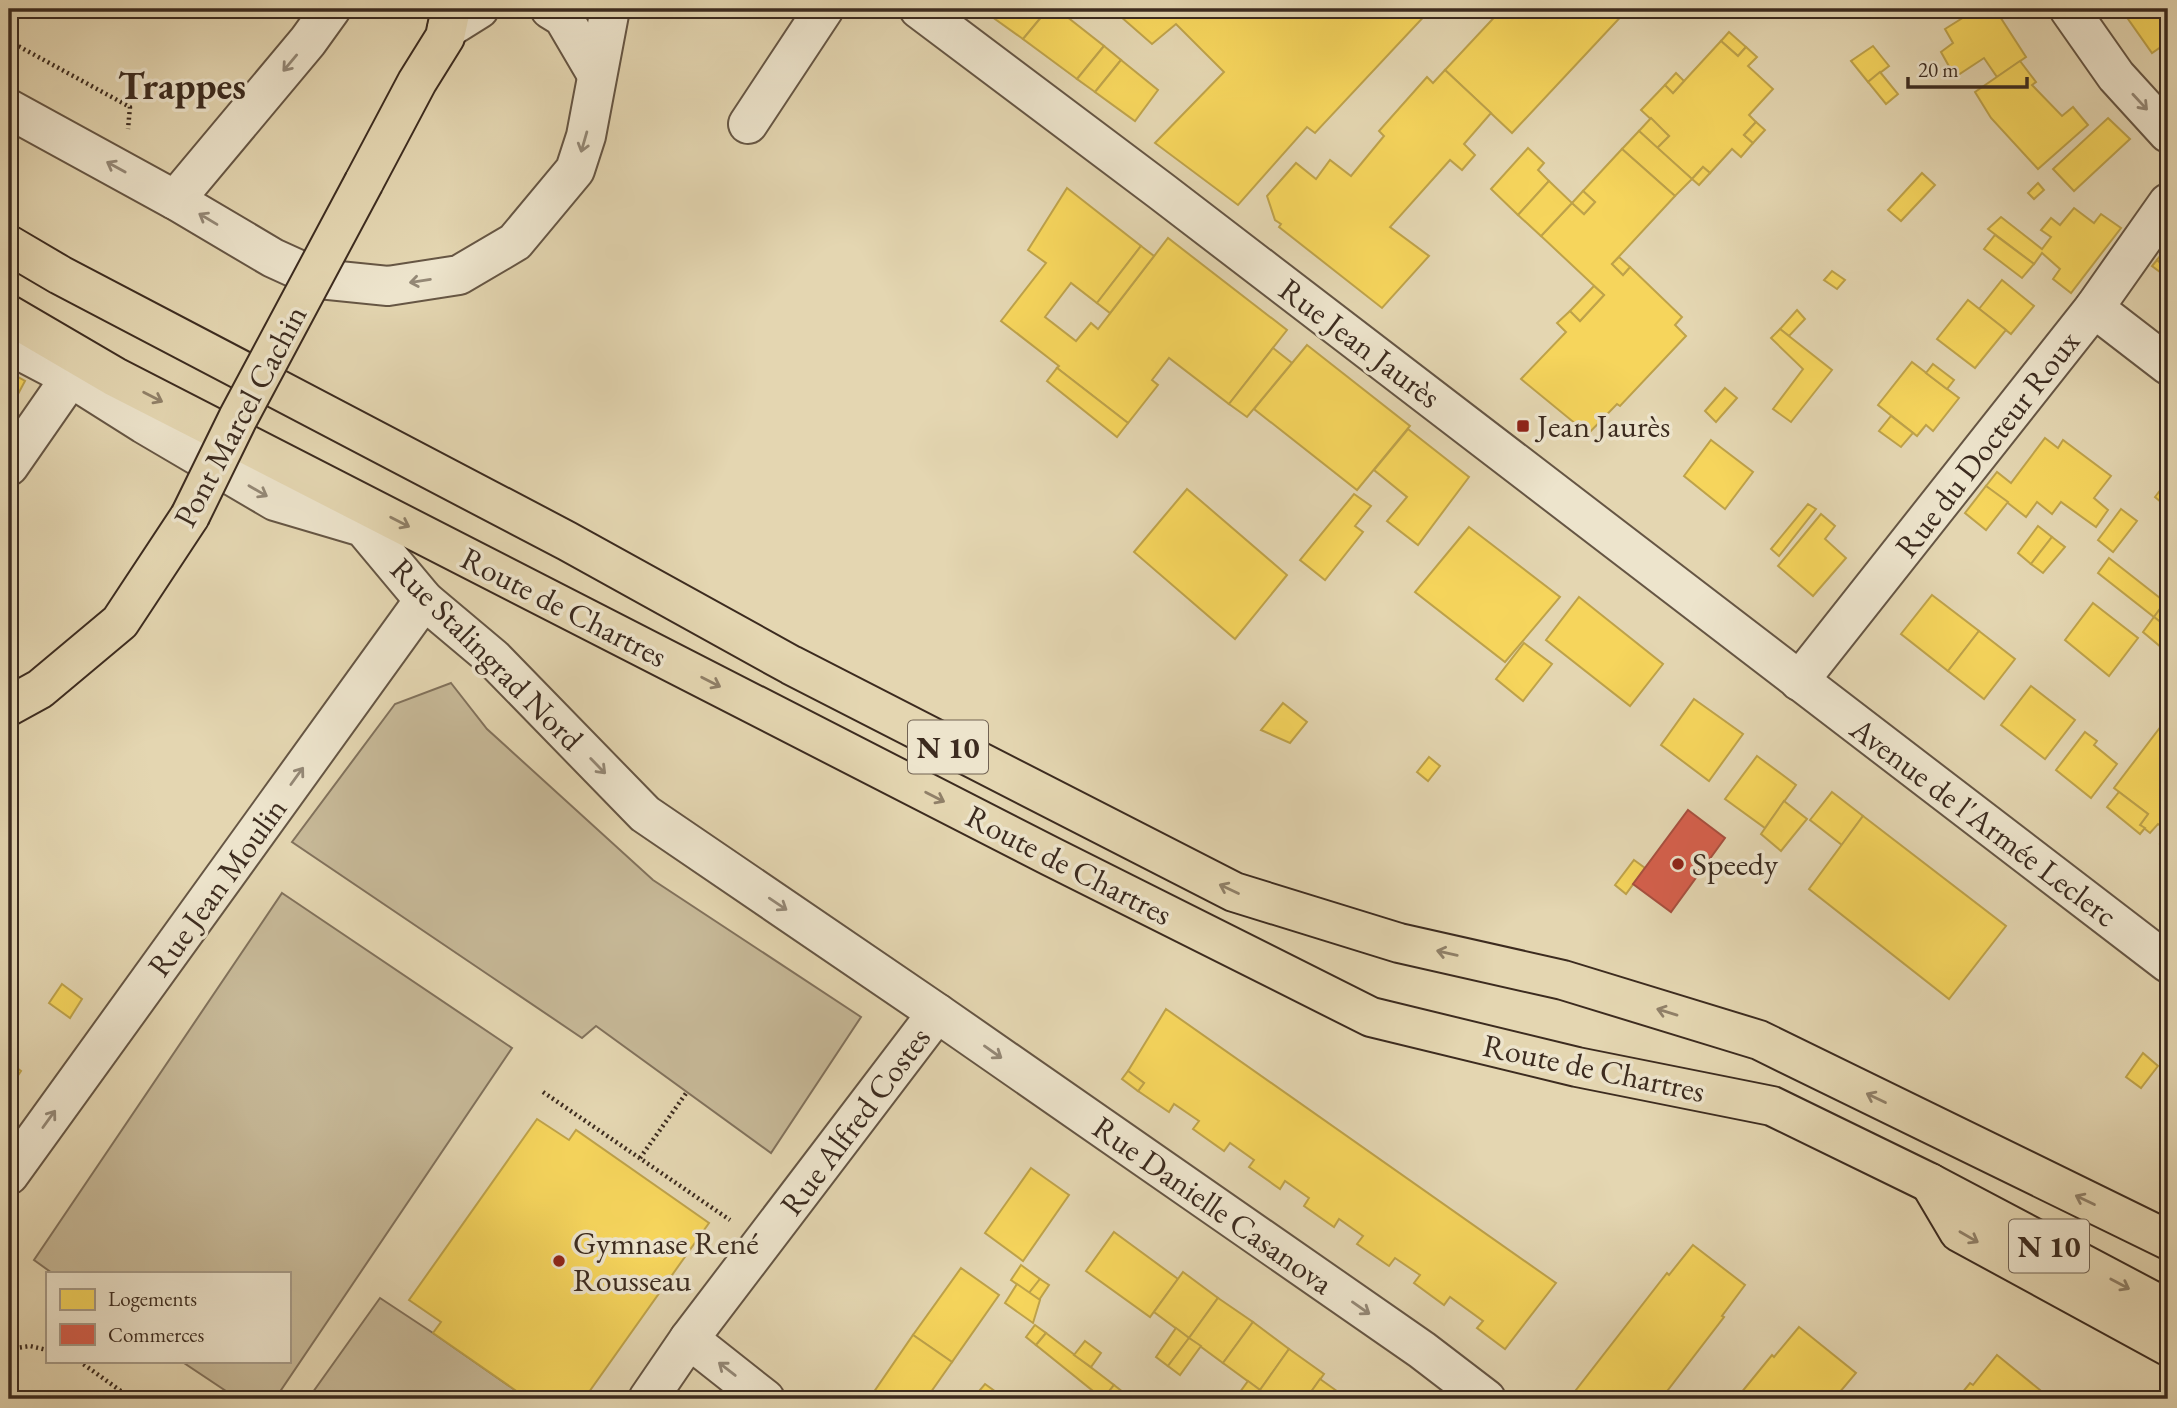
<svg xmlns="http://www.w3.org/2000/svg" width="2177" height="1408" viewBox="0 0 2177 1408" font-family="'EB Garamond',serif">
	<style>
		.green { fill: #c7b998; stroke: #82725c; stroke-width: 2 }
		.homes { fill: #f6d55c; stroke: #bea24a; stroke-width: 2 }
		.shops { fill: #d6604d; stroke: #a8503f; stroke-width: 2 }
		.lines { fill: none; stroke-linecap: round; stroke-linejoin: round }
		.minor-casing { stroke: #665644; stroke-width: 42 }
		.major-casing { stroke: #3c2b1f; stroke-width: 42 }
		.path { stroke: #3c2b1f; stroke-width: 4.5; stroke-dasharray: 2 3.5; stroke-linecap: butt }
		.minor { stroke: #ede4cc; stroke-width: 38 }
		.major { stroke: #e4d6b1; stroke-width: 38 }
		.major-bridge-casing { stroke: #3c2b1f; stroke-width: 42; stroke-linecap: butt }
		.major-bridge { stroke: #e4d6b1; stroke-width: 38 }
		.oneway { stroke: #948876 }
		.oneway2 { stroke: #908068 }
		.poi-dot { fill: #8f2418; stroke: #ede4cc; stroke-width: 2.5 }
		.labels { text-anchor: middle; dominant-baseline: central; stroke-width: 7; stroke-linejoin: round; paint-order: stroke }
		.shield { fill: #ede4cc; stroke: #716253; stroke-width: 2 }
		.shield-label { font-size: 30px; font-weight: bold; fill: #3c2b1f }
		.street-label { font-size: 32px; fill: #3c2b1f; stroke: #ede4cc }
		.poi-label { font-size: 32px; fill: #3c2b1f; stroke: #ede4cc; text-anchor: start }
		.district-label { font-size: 38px; font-weight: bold; fill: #3c2b1f; stroke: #ede4cc }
	</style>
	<rect width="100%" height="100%" fill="#e4d6b1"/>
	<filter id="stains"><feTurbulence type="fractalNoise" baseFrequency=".00286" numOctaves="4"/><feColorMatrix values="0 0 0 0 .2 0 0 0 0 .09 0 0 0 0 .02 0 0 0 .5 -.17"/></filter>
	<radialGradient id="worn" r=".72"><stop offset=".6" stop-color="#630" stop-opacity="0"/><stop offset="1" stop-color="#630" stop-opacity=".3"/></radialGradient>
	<g class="green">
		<polygon points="451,683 487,729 653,880 861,1017 771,1153 596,1026 582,1038 292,842 395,704"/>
		<polygon points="282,893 512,1048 275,1399 238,1399 181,1361 289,1361 289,1273 52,1273 34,1260"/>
		<polygon points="380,1298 433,1333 528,1399 308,1399"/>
	</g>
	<g class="homes">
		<polygon points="981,9 1048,9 1023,39"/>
		<polygon points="1048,9 1057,9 1104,46 1077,79 1023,39"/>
		<polygon points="1112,9 1279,10 1431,9 1315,133 1307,127 1238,205 1155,143 1224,72 1176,24 1152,44"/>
		<polygon points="1502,9 1628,9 1512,133 1445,70"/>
		<polygon points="1977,9 1995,9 2026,57 1997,77 1984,58 1955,77 1941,52 1953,43 1945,29"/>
		<polygon points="2121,9 2168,9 2168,42 2152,53"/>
		<polygon points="1729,32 1746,47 1738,56 1721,41"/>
		<polygon points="1721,41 1738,56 1746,47 1757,57 1748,66 1773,89 1749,115 1756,122 1744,135 1753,143 1741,157 1732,149 1710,173 1703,167 1692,179 1657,148 1669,136 1641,110 1665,85 1673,93"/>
		<polygon points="1104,46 1121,60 1095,92 1077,79"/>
		<polygon points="1873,46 1889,66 1868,82 1851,61"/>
		<polygon points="1121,60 1158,90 1135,121 1095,92"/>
		<polygon points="2020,61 2036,82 2032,85 2062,116 2073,107 2088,125 2038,169 1991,118 1975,92"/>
		<polygon points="1445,70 1491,113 1464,144 1475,155 1462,170 1450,160 1390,227 1429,256 1382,308 1279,227 1281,224 1275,220 1267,196 1296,163 1316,179 1330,160 1351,176 1384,136 1379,131 1427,77 1433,83"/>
		<polygon points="1880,72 1898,94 1886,104 1868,82"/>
		<polygon points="1676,73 1684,81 1673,93 1665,85"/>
		<polygon points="1651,118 1669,136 1657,148 1639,131"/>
		<polygon points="2108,118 2130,139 2074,191 2053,169"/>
		<polygon points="1756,122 1765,130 1753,143 1744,135"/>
		<polygon points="1639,131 1692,179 1675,196 1622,149"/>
		<polygon points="1528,148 1544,163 1538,170 1549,181 1518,215 1491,189"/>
		<polygon points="1622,149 1675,196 1612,264 1623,275 1630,267 1682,317 1675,325 1686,336 1620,406 1617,404 1588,434 1521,379 1566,332 1557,323 1570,311 1580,321 1604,295 1541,236 1572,203 1584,214 1595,202 1583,191"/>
		<polygon points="1703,167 1710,173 1699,185 1692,179"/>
		<polygon points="1922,173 1935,185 1901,221 1888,210"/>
		<polygon points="1549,181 1572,203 1541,236 1518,215"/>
		<polygon points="2038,183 2044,190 2034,199 2028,193"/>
		<polygon points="1067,188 1141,246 1097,303 1071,283 1045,317 1076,341 1091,323 1098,329 1168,238 1287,330 1229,404 1169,358 1152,380 1158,385 1128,423 1057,368 1059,366 1001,321 1046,263 1028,250"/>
		<polygon points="1583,191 1595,202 1584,214 1572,203"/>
		<polygon points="2074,208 2094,223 2101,214 2121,228 2071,293 2053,279 2060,269 2042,253 2034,264 1988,229 2001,217 2042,249 2051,237 2041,230 2051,218 2060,225"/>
		<polygon points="1995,235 2034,264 2022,278 1984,249"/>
		<polygon points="1141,246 1154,256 1110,313 1097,303"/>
		<polygon points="2168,246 2168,270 2157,260"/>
		<polygon points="1619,257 1630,267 1623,275 1612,264"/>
		<polygon points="2157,260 2168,270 2168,278 2152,266"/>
		<polygon points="1832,271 1845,280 1837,289 1824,280"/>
		<polygon points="2002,280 2034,306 2011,334 1979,309"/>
		<polygon points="1594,286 1604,295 1580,321 1570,311"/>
		<polygon points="1968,300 2006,330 1975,368 1937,339"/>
		<polygon points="1797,310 1805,319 1789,336 1780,329"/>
		<polygon points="1780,329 1832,370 1791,422 1773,409 1803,369 1771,338"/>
		<polygon points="1307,345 1410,426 1357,490 1254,409"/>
		<polygon points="1273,348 1292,363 1247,417 1229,404"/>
		<polygon points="1912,362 1959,398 1933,431 1926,425 1917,436 1878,405"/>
		<polygon points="1933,364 1954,380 1947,389 1926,373"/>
		<polygon points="1057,368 1128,423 1117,437 1047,381"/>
		<polygon points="9,372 25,381 9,411"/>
		<polygon points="1725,388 1737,398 1716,422 1705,411"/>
		<polygon points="1891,416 1913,433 1901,447 1879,431"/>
		<polygon points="1408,429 1469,477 1418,545 1387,521 1407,497 1374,470"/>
		<polygon points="2045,438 2058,448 2063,440 2111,476 2094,498 2108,510 2096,527 2061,502 2052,514 2037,502 2026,517 1986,486 1997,472 2011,483"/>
		<polygon points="1711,440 1753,472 1725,509 1684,476"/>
		<polygon points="2168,480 2168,508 2155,497"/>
		<polygon points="1986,486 2008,502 1986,530 1965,513"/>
		<polygon points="1187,489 1287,575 1235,639 1134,552"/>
		<polygon points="1354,494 1371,506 1355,526 1363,532 1325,580 1300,560"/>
		<polygon points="1808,504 1816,509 1779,556 1771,549"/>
		<polygon points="2121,509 2137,521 2113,552 2098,540"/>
		<polygon points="1821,514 1835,526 1825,539 1846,558 1813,596 1778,566"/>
		<polygon points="2038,526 2052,537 2031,564 2018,553"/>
		<polygon points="1469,527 1560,597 1505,662 1415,592"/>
		<polygon points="2052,537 2065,547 2043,573 2031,564"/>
		<polygon points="2109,558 2165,602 2154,617 2098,573"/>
		<polygon points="1932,595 1979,631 1948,671 1901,634"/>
		<polygon points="1579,597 1663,664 1630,706 1546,640"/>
		<polygon points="2165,602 2168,605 2168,628 2154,617"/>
		<polygon points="2093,603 2138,638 2109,676 2065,640"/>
		<polygon points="2154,617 2168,628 2168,653 2143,632"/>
		<polygon points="1979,631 2015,659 1984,699 1948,671"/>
		<polygon points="1524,643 1552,664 1523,701 1496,679"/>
		<polygon points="2031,686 2075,720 2045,759 2001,725"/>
		<polygon points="1694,699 1743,734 1709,781 1661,745"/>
		<polygon points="1283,703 1307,722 1290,743 1261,730"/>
		<polygon points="2168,717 2168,831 2158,824 2150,833 2140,825 2148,814 2114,788"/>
		<polygon points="2085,732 2097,741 2094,745 2117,764 2091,798 2056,770"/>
		<polygon points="1757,756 1796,785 1765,828 1725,799"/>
		<polygon points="1429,757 1440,766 1428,781 1417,772"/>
		<polygon points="1832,792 1863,816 1842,845 1810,820"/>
		<polygon points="2119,792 2148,814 2140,825 2145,828 2140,834 2107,807"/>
		<polygon points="1784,801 1807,819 1781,851 1761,834"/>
		<polygon points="1863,816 2006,926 1949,999 1809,889"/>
		<polygon points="2168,834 2168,851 2160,844"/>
		<polygon points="1634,860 1645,868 1626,894 1615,885"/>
		<polygon points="62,984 82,999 70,1018 49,1003"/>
		<polygon points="1166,1009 1556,1283 1505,1349 1477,1328 1483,1321 1450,1297 1444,1305 1414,1283 1420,1275 1395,1258 1389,1266 1357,1244 1363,1236 1339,1219 1334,1227 1304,1206 1309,1198 1285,1181 1280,1189 1249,1167 1254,1160 1230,1143 1224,1151 1193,1129 1199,1121 1174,1104 1169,1112 1138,1091 1144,1083 1128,1071"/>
		<polygon points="2143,1053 2158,1066 2141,1088 2126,1077"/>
		<polygon points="9,1062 21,1071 9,1089"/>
		<polygon points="1128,1071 1144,1083 1138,1091 1122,1079"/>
		<polygon points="537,1119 569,1140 576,1130 709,1223 584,1399 528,1399 433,1333 441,1322 409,1300"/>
		<polygon points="1031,1168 1069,1195 1023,1261 985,1233"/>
		<polygon points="1114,1232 1178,1279 1150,1317 1086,1271"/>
		<polygon points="1693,1245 1745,1285 1722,1316 1724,1317 1661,1399 1569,1399 1667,1273 1669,1275"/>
		<polygon points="1021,1265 1040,1279 1029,1293 1011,1280"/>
		<polygon points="961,1268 999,1295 952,1362 913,1335"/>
		<polygon points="1183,1272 1218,1298 1189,1338 1154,1312"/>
		<polygon points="1040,1279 1049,1285 1039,1300 1029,1293"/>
		<polygon points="1017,1284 1040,1300 1033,1323 1005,1303"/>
		<polygon points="1218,1298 1253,1322 1223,1363 1189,1338"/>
		<polygon points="1253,1322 1289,1349 1260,1390 1223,1363"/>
		<polygon points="1035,1325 1046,1333 1036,1345 1026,1337"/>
		<polygon points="1799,1327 1856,1373 1834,1399 1736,1399 1772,1355 1774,1357"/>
		<polygon points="1176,1328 1189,1338 1168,1366 1156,1357"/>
		<polygon points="1046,1333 1114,1385 1103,1399 1036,1345"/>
		<polygon points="913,1335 952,1362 926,1399 869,1399"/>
		<polygon points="1189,1338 1201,1346 1180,1375 1168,1366"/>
		<polygon points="1085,1341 1101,1353 1091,1367 1074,1355"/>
		<polygon points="1289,1349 1324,1374 1306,1399 1273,1399 1260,1390"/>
		<polygon points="1997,1355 2051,1399 1957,1399 1970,1383 1973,1385"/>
		<polygon points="1320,1379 1348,1399 1306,1399"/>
		<polygon points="1248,1381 1260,1390 1253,1399 1235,1399"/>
		<polygon points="985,1384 996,1392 990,1399 977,1399 974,1397"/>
		<polygon points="1114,1385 1128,1396 1126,1399 1103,1399"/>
		<polygon points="1260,1390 1271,1398 1270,1399 1253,1399"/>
	</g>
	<polygon class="shops" points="1688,810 1725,838 1671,912 1633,884"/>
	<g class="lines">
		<g class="minor-casing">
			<g id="minor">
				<polyline points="550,9 563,17 597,75"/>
				<polyline points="919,9 1161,191 2168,963"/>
				<polyline points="2069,9 2116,76 2168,133"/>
				<polyline points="447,29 479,9"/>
				<polyline points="9,109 175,200 273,258 319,279 388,286 459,275 515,242 575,170 586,136 610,9"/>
				<polyline points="748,124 824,9"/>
				<polyline points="175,200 308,41 331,9"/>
				<polyline points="2094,308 2168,365"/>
				<polyline points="9,345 68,376 144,424 275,501 363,527 424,600 493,658 645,814 937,1013 1422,1350 1486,1399"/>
				<polyline points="9,466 66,384 68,376"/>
				<polyline points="1799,681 2094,308 2168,203"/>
				<polyline points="9,1175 424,600"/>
				<polyline points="689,1339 765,1399"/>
				<polyline points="648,1399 689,1339 937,1013"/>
			</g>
		</g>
		<g class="major-casing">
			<g id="major">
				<polyline points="364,182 417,82 445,37 451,9"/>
				<polyline points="9,245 60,275 567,541 791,665 1234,892 1399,943 1563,980 1759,1040 2168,1240"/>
				<polyline points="9,315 115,377 1050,856 1371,1017 1577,1067 1772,1106 1930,1183 2168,1309"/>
				<polyline points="9,706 40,689 120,622 190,516"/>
				<polyline points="1930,1183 1959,1232 2168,1346"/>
			</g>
		</g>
		<g class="path">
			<polyline points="9,41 130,107 128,129"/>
			<polyline points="543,1092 730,1220"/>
			<polyline points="640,1158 687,1092"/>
			<polyline points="9,1349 30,1346 47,1350"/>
			<polyline points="79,1361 132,1399"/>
		</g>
		<use href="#minor" class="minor"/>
		<use href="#major" class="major"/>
		<g class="major-bridge-casing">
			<polyline id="major-bridge" points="190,516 238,418 364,182"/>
		</g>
		<use href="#major-bridge" class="major-bridge"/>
	</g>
	<defs><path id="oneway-shaft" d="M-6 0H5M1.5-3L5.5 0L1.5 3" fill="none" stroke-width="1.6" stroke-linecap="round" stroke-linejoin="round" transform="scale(1.75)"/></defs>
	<g class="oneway">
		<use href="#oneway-shaft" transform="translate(290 63) rotate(130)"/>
		<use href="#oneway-shaft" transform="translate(2140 102) rotate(47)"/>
		<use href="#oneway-shaft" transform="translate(584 142) rotate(106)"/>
		<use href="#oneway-shaft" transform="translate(116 167) rotate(-151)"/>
		<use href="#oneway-shaft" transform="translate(208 219) rotate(-149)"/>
		<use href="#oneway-shaft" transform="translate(420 281) rotate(171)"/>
		<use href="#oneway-shaft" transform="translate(258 491) rotate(30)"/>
		<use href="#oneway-shaft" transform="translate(598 766) rotate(46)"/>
		<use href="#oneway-shaft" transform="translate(297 776) rotate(-54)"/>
		<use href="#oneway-shaft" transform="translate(778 904) rotate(34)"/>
		<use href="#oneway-shaft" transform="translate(993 1052) rotate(35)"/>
		<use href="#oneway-shaft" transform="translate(49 1119) rotate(-54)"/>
		<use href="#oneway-shaft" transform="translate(1361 1308) rotate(35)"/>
		<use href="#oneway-shaft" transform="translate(727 1369) rotate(-142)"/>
	</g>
	<g class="oneway2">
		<use href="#oneway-shaft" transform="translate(153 397) rotate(27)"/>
		<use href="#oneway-shaft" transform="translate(400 522) rotate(27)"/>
		<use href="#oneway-shaft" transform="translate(711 682) rotate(27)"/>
		<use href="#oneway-shaft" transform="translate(935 797) rotate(27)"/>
		<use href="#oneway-shaft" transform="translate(1229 889) rotate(-155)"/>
		<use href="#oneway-shaft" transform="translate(1447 953) rotate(-167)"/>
		<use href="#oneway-shaft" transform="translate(1667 1012) rotate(-163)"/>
		<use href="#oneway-shaft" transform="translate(1876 1098) rotate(-154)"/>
		<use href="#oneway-shaft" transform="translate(2085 1200) rotate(-154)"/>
		<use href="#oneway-shaft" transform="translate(1969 1237) rotate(30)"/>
		<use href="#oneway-shaft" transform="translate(2120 1284) rotate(28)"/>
	</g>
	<g class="poi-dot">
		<rect x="1516" y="419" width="14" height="14" rx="3.5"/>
		<circle cx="1678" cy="864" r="7"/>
		<circle cx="559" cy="1261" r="7"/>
	</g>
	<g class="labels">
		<g class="shield">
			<rect x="908" y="720.5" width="80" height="53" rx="5"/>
			<rect x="2009" y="1219.5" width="80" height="53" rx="5"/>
		</g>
		<g class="shield-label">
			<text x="948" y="747">N 10</text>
			<text x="2049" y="1246">N 10</text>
		</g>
		<g class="street-label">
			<text transform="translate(1360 343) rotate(37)">Rue Jean Jaurès</text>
			<text transform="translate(240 416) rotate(-62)">Pont Marcel Cachin</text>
			<text transform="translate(1987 444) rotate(-52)">Rue du Docteur Roux</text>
			<text transform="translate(564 607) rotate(27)">Route de Chartres</text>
			<text transform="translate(487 654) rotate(45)">Rue Stalingrad Nord</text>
			<text transform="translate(1984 822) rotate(37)">Avenue de l'Armée Leclerc</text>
			<text transform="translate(1069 865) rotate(27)">Route de Chartres</text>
			<text transform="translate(217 887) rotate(-54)">Rue Jean Moulin</text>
			<text transform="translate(1594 1068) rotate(12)">Route de Chartres</text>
			<text transform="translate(855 1121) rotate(-53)">Rue Alfred Costes</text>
			<text transform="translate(1213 1205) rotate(35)">Rue Danielle Casanova</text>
		</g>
		<g class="poi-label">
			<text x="1537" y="426">Jean Jaurès</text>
			<text x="1692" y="864">Speedy</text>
			<text x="573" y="1243">Gymnase René<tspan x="573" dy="37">Rousseau</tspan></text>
		</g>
		<g class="district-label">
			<text x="182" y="85">Trappes</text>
		</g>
	</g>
	<rect width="2177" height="1408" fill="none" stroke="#e4d6b1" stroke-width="35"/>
	<rect x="10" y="10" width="2156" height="1387" fill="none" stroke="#3c2b1f" stroke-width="3.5"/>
	<rect x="18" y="18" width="2142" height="1373" fill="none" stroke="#3c2b1f" stroke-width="2"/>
	<rect x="46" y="1272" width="245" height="91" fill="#ede4cc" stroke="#a69a87" stroke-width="2"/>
	<rect x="60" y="1289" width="35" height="21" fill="#f6d55c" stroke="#a69a87" stroke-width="2"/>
	<text x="108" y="1306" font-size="21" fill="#3c2b1f">Logements</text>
	<rect x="60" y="1324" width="35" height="21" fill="#d6604d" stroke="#a69a87" stroke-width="2"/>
	<text x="108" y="1342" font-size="21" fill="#3c2b1f">Commerces</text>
	<path d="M1908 77v10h119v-10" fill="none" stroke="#3c2b1f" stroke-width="3.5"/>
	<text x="1918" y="77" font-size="21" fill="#3c2b1f" stroke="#ede4cc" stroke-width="5" paint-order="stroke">20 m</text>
	<rect width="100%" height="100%" filter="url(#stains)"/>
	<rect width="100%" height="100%" fill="url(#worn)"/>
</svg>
